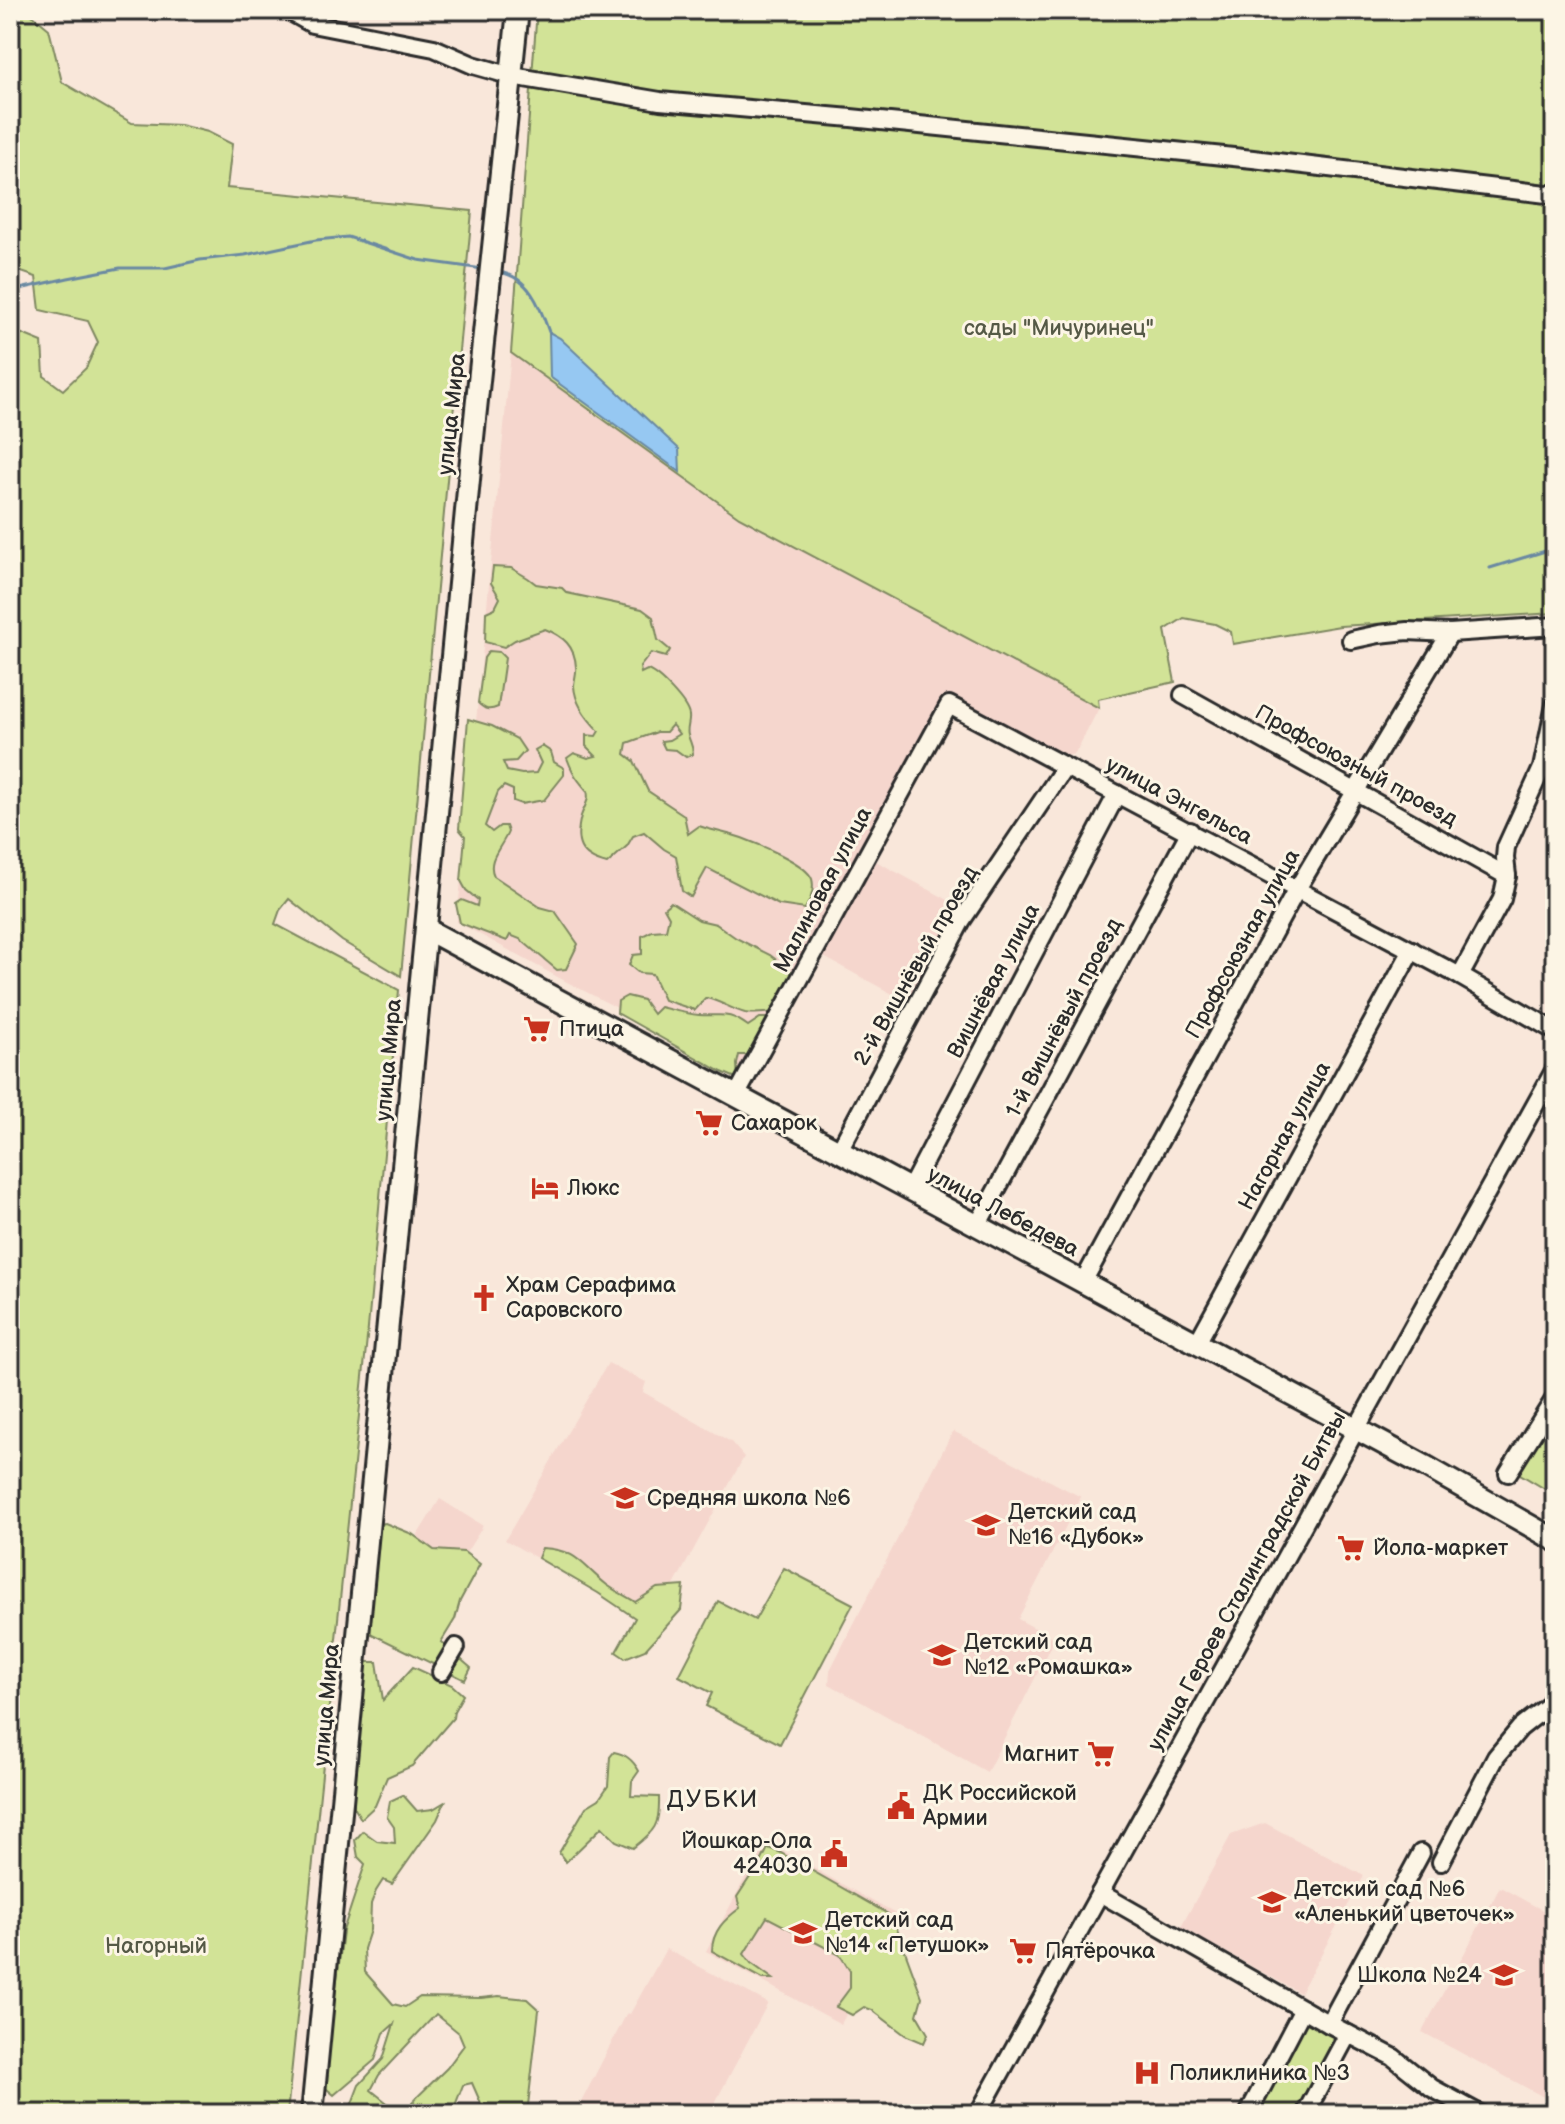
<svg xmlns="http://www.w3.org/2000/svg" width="1565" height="2124" viewBox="0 0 1565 2124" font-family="'Balsamiq Sans',sans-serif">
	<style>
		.built { fill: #f5d6cd }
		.green { fill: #d2e397; stroke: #7e8761; stroke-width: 2 }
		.water { fill: #96c8f2; stroke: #6b89a2; stroke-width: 2 }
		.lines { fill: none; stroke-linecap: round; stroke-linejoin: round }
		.stream { stroke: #6b89a2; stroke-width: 3 }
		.minor-casing { stroke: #2b2b2b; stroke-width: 22 }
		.major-casing { stroke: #2b2b2b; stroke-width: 26 }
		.minor { stroke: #fcf5e5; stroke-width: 16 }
		.major { stroke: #fcf5e5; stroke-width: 20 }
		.labels { text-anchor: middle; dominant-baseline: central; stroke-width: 6; stroke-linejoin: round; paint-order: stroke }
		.park-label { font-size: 22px; fill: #555946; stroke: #fcf5e5 }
		.street-label { font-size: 22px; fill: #2b2b2b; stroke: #fcf5e5 }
		.poi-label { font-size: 22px; fill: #2b2b2b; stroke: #fcf5e5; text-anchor: start }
		.neighbourhood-label { font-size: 24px; letter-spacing: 2px; fill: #2b2b2b; stroke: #fcf5e5 }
	</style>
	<rect width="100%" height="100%" fill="#f9e7da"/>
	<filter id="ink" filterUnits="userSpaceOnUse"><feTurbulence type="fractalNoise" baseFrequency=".0125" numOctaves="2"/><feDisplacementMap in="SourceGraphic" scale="16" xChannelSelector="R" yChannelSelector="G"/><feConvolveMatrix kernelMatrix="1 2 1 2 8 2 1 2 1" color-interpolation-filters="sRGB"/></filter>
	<g filter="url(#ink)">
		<g class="built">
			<polygon points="511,353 739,517 1099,708 1075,754 1060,757 953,697 743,1073 565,981 457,922"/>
			<polygon points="874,860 963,908 911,1004 822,956"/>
			<polygon points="608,1363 646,1382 643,1392 731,1442 744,1457 653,1624 505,1540"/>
			<polygon points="953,1431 1081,1497 1018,1619 1055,1639 987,1772 829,1684 830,1670"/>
			<polygon points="440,1499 483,1526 446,1585 403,1558"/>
			<polygon points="1265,1823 1364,1876 1300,1993 1181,1927 1231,1835"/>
			<polygon points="765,1841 899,1916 841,2024 706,1951"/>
			<polygon points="1500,1887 1555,1917 1555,2103 1422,2032"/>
			<polygon points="666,1949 768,2003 709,2114 575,2114 627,2013 630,2014"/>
		</g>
		<g class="green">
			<polygon points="10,10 26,10 49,29 62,82 132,123 180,125 208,132 232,144 227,188 472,211 401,976 342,941 289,899 280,910 275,924 399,990 368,1328 287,2114 10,2114 10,331 15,331 42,342 44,376 63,390 86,368 98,342 88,321 40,310 36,277 10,268"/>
			<polygon points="537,10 1555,10 1555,613 1340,626 1233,644 1231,632 1215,624 1184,618 1165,630 1175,682 1098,699 1099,708 739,517 511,353"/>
			<path d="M 493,567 L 511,568 L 528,578 L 536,584 L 562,588 L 567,593 L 642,609 L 653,617 L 658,640 L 670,650 L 666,657 L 651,653 L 640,667 L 641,673 L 647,670 C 658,673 688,704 689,716 C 690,723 686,729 688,735 C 690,743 693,745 693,754 L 686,757 L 676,750 L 665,749 L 661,741 L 669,740 L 679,734 L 672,725 L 666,732 L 657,732 L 627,743 L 625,754 L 634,761 L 648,791 L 684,815 L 688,834 L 699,826 C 713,831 728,833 742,838 C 758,844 806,863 812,879 C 815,890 810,901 805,909 L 779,905 L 707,868 L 691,897 L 682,891 L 676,856 L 664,849 L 644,832 L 633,836 L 627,846 L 607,864 C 579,857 574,843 581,816 C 584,807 590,800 587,791 C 585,788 581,784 579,781 C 573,774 570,766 567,758 L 574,753 L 588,758 L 596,756 L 586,746 L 586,735 L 596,736 L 599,731 C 587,719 575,704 574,686 C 574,680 577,673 576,667 C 575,646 563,636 545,629 L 515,640 L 504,647 L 485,642 L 486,612 L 495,608 L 500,598 L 491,583 Z"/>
			<path d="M 489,651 L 499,652 L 505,658 L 498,707 C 489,711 485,710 478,703 L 484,658 Z"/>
			<path d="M 468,719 L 492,726 L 517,739 L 525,751 L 516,761 L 503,762 L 507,771 L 522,774 L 536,773 L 541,763 L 535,750 L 542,746 L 551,752 L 554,762 L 564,768 L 564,775 L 544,800 L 521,804 L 513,801 L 513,790 L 504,786 L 498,792 L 485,826 L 492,832 L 500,826 L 506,826 L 508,832 C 502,847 486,860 494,876 L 540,907 L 555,911 L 578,944 L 566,969 L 557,970 L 520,939 L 510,935 L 507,941 L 460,923 L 456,904 L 462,900 L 477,906 L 478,900 L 466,890 L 461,881 L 465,836 L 459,829 Z"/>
			<path d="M 671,902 L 699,920 L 716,924 L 736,938 L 770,955 L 791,971 C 793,988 783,1000 772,1013 C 763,1012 753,1015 745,1013 C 731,1009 720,1001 706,998 L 695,1010 L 664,1000 L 652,974 L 639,973 L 629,965 L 633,955 L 642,954 L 642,936 L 652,931 L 666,930 L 669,917 L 664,908 Z"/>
			<path d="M 627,996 L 643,1000 L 653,1014 L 660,1007 C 673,1010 686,1014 699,1015 C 723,1017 726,1010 748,1026 L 760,1018 L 775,1018 L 751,1055 L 739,1055 L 737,1064 L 738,1079 L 722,1072 L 617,1013 L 618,1001 Z"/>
			<polygon points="1555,1410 1555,1495 1515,1471"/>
			<polygon points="385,1523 412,1534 434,1550 464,1552 480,1564 460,1601 455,1619 441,1642 471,1668 465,1680 370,1633 361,1611 373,1525"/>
			<path d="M 542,1548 C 579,1550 581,1565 607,1585 C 615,1591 626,1596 635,1602 L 657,1588 L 684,1586 L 681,1610 L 645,1650 L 625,1658 L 616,1652 L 635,1618 L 598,1593 L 538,1558 Z"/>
			<polygon points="784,1568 853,1604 780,1744 706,1706 712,1693 679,1676 718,1601 755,1620"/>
			<polygon points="365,1662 377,1662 383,1700 413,1667 452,1685 463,1695 454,1711 453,1718 412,1766 387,1777 375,1806 361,1819 354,1807 353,1766"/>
			<path d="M 614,1752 C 626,1754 633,1760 639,1771 L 632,1781 L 631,1796 L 659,1797 C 660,1825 655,1831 633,1848 L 616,1841 L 602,1827 L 566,1862 L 559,1853 L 586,1807 L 599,1799 L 608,1786 L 610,1757 Z"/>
			<polygon points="403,1795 417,1811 433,1809 445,1802 437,1820 392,1884 383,1880 376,1891 371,1904 370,1930 364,1949 365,1972 393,2004 405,2007 420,1997 481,1998 499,1996 527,1999 539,2010 527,2114 481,2114 483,2108 472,2083 463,2085 456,2103 456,2114 416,2114 412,2102 447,2068 464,2045 459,2033 436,2014 379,2075 371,2090 396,2110 388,2114 348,2114 359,2085 383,2059 394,2024 384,2033 375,2060 334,2095 321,2084 331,2028 343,1931 365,1864 358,1857 355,1840 363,1831 377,1841 395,1843 394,1827 387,1817 390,1801"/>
			<path d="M 768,1848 L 779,1852 L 888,1914 L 894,1921 L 922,1997 L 917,2015 L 928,2034 L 924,2043 L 905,2035 L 872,2010 L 864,2007 L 852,2015 L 836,2007 L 850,1988 L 850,1971 L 840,1955 L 767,1917 L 744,1954 L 751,1963 L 773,1979 L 763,1979 L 712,1951 C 712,1931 725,1919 740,1908 L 737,1897 L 752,1874 L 765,1874 L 772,1864 L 759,1866 Z"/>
			<path d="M 1311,2019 C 1327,2027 1338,2027 1332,2047 L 1295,2114 L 1259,2114 L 1255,2105 L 1299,2023 Z"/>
		</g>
		<polygon class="water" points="549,332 560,338 679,449 680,472 550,377"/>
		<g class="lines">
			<g class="stream">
				<path d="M 498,272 C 529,276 540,306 549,332"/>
				<polyline points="20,289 68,278 120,268 165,268 200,260 245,255 316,240 348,237 418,260 483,269"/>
				<polyline points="1490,568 1555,548"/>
			</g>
			<g class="minor-casing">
				<g id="minor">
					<polyline points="287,10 312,24 434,48 473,65 512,76 660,101 851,118 1253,159 1555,195"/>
					<polyline points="1351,640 1379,634 1407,631 1450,633 1555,626"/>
					<polyline points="1183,695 1507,876"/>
					<polyline points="1460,976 1502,899 1507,876 1505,858 1506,847 1542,768 1555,705"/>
					<polyline points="736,1096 949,705 1460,976 1555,1031"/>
					<polyline points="839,1151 962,920 1065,767"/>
					<polyline points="910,1189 1117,794"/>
					<polyline points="977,1226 1190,831"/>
					<polyline points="1083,1282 1297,889 1450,633"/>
					<polyline points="1197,1343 1412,950"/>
					<polyline points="1508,1473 1555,1398"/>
					<polyline points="441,1672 456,1647"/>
					<polyline points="1441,1862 1496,1757 1520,1728 1548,1706 1555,1694"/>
					<polyline points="1100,1893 1329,2024 1393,2057 1432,2088 1480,2114"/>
					<polyline points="1329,2024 1421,1853"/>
					<polyline points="978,2114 1555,1069"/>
					<polyline points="1248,2114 1303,2009"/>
					<polyline points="1305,2114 1348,2034"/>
				</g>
			</g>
			<g class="major-casing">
				<g id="major">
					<polyline points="426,929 1425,1466 1555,1540"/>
					<polyline points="312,2114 473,438 518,10"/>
				</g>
			</g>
			<use href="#minor" class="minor"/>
			<use href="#major" class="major"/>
		</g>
	</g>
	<defs>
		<g id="supermarket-bare" transform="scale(2.16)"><path d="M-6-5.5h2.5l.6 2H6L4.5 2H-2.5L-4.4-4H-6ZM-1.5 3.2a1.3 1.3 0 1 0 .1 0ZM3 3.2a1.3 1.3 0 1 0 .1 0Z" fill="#c8321e" stroke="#fcf5e5" stroke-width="2.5" paint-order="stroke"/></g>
		<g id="hotel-bare" transform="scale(2.16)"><path d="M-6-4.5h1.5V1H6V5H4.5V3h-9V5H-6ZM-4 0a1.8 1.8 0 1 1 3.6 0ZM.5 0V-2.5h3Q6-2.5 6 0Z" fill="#c8321e" stroke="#fcf5e5" stroke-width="2.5" paint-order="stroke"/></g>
		<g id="church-bare" transform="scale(2.16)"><path d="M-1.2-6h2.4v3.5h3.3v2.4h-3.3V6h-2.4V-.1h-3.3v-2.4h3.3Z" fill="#c8321e" stroke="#fcf5e5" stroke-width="2.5" paint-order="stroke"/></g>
		<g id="school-bare" transform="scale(2.16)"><path d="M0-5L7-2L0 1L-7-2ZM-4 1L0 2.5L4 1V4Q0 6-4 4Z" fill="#c8321e" stroke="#fcf5e5" stroke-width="2.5" paint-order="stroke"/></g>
		<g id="civic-bare" transform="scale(2.16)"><path d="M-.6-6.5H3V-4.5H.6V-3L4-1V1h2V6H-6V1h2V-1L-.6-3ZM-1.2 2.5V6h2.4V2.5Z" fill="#c8321e" stroke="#fcf5e5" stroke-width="2.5" paint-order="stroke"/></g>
		<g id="hospital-bare" transform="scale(2.16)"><path d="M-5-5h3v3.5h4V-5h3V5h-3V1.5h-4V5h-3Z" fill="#c8321e" stroke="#fcf5e5" stroke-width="2.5" paint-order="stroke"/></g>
	</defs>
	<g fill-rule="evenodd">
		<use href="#supermarket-bare" x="537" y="1029"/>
		<use href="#supermarket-bare" x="709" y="1123"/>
		<use href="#hotel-bare" x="545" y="1188"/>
		<use href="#church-bare" x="484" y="1298"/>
		<use href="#school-bare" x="625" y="1498"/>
		<use href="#school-bare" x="986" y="1525"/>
		<use href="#supermarket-bare" x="1351" y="1548"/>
		<use href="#school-bare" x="942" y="1655"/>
		<use href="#supermarket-bare" x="1101" y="1754"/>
		<use href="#civic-bare" x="901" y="1806"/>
		<use href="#civic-bare" x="834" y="1854"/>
		<use href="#school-bare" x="1272" y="1902"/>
		<use href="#school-bare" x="803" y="1933"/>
		<use href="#supermarket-bare" x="1023" y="1951"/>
		<use href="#school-bare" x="1504" y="1975"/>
		<use href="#hospital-bare" x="1147" y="2073"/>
	</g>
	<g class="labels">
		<g class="park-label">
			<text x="1059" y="328">сады "Мичуринец"</text>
			<text x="156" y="1946">Нагорный</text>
		</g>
		<g class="street-label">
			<text transform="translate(452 414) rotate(-84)">улица Мира</text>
			<text transform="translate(1356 766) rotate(29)">Профсоюзный проезд</text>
			<text transform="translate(1179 801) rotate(28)">улица Энгельса</text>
			<text transform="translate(823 890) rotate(-62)">Малиновая улица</text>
			<text transform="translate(1243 944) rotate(-61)">Профсоюзная улица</text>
			<text transform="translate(916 966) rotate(-60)">2-й Вишнёвый проезд</text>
			<text transform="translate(994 981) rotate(-62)">Вишнёвая улица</text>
			<text transform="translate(1064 1018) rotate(-62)">1-й Вишнёвый проезд</text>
			<text transform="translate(389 1060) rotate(-85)">улица Мира</text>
			<text transform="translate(1285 1136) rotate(-61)">Нагорная улица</text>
			<text transform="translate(1003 1212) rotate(28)">улица Лебедева</text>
			<text transform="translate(1247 1581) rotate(-61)">улица Героев Сталинградской Битвы</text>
			<text transform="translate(327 1705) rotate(-85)">улица Мира</text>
		</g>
		<g class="poi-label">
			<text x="559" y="1029">Птица</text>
			<text x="731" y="1123">Сахарок</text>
			<text x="567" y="1188">Люкс</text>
			<text x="506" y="1285">Храм Серафима<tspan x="506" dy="25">Саровского</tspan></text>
			<text x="647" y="1498">Средняя школа №6</text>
			<text x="1008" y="1512">Детский сад<tspan x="1008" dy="25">№16 «Дубок»</tspan></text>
			<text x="1373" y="1548">Йола-маркет</text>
			<text x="964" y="1642">Детский сад<tspan x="964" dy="25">№12 «Ромашка»</tspan></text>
			<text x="1079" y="1754" text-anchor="end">Магнит</text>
			<text x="923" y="1793">ДК Российской<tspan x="923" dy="25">Армии</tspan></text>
			<text x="812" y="1841" text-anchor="end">Йошкар-Ола<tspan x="812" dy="25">424030</tspan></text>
			<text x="1294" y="1889">Детский сад №6<tspan x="1294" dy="25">«Аленький цветочек»</tspan></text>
			<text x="825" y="1920">Детский сад<tspan x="825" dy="25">№14 «Петушок»</tspan></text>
			<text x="1045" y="1951">Пятёрочка</text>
			<text x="1482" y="1975" text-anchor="end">Школа №24</text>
			<text x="1169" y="2073">Поликлиника №3</text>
		</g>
		<g class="neighbourhood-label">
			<text x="713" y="1799">ДУБКИ</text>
		</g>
	</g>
	<rect width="1565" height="2124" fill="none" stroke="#fcf5e5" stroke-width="40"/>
	<rect x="20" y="20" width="1525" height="2084" fill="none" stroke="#2b2b2b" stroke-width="3" filter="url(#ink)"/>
</svg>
